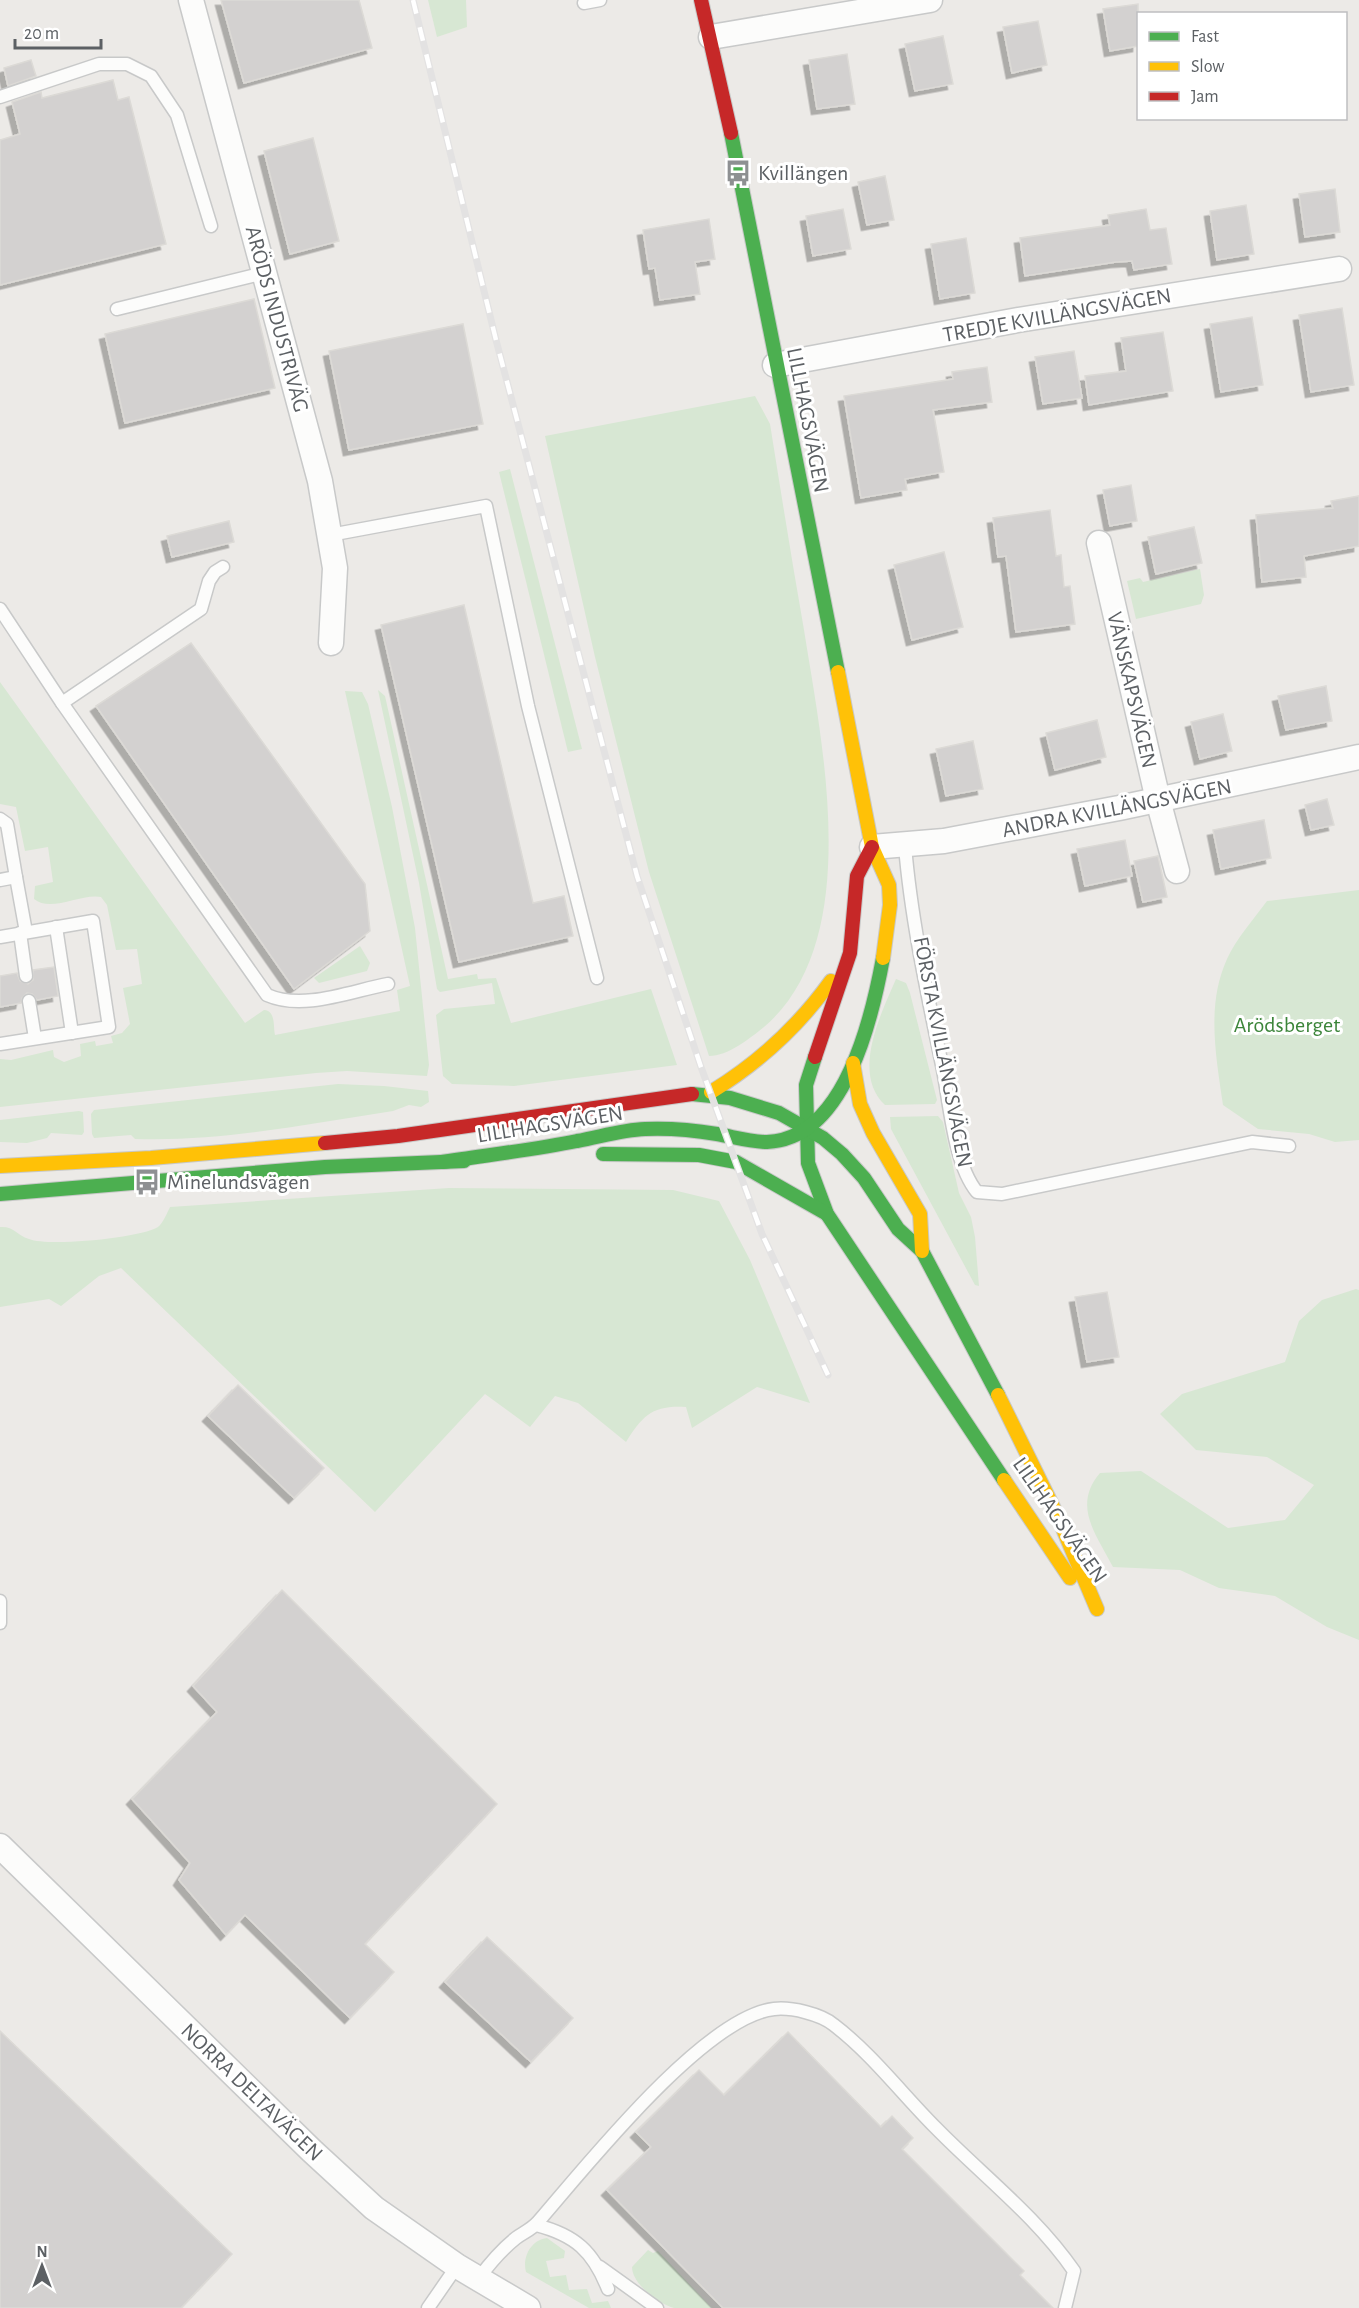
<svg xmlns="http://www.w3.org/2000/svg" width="1359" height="2308" viewBox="0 0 1359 2308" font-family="'Alegreya Sans',sans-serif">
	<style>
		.green { fill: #d7e7d3 }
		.building { fill: #d3d1d0; stroke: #dcdad6; stroke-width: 1.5; filter: url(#shadow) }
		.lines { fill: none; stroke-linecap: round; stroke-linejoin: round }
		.lane-casing { stroke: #c8c9c9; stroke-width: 15 }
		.street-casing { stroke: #c8c9c9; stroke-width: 27 }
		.fast-casing { stroke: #c8c9c8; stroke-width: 16 }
		.slow-casing { stroke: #c8c9c8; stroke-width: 16 }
		.jam-casing { stroke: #c8c9c8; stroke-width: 16 }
		.lane { stroke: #fcfcfb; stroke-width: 12 }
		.street { stroke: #fcfcfb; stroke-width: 24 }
		.fast { stroke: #4caf50; stroke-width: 14 }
		.slow { stroke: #ffc107; stroke-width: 14 }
		.jam { stroke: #c62828; stroke-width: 14 }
		.rail-casing { stroke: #e3e2e2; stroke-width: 7 }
		.rail { stroke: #fff; stroke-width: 4.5; stroke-dasharray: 14; stroke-linecap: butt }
		.labels { text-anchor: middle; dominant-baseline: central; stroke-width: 6; stroke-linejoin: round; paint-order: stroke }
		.poi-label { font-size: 22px; fill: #5c6064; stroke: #fff; text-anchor: start }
		.street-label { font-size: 22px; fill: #5c6064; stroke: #fff }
		.park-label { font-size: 22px; fill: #3c853a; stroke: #fff }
	</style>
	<defs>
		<filter id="shadow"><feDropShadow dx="-5.5" dy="5.5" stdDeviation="0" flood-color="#0004"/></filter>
	</defs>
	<rect width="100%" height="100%" fill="#eceae7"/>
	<g class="green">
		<polygon points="428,0 466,0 467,27 437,37"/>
		<path d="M 755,396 L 770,424 C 781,493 792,561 804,630 C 822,744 865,941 764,1027 C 749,1039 728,1056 709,1056 L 649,872 L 595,657 L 545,436 Z"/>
		<polygon points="510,469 582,749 568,752 499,472"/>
		<polygon points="1200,569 1204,595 1201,604 1136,619 1127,581 1140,578 1143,582"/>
		<path d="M 0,682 L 245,1023 L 264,1010 C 276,1011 273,1026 275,1035 L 400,1011 L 397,990 L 410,986 L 345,691 L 362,692 L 368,704 L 392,807 L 415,928 L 429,1065 L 427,1076 L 347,1071 L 316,1073 L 0,1107 L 0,1059 L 11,1060 L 53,1050 L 54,1057 L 64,1062 L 81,1056 L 80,1044 L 95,1041 L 96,1046 L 113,1043 L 111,1036 L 122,1033 L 130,1024 L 123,988 L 142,984 L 137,949 L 116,950 L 107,905 L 101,897 C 81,893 51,913 34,899 L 35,886 L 53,882 L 48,847 L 25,851 L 16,807 L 0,804 Z"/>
		<polygon points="378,690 385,696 448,979 477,974 478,979 496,978 511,1023 651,989 677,1065 514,1086 452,1084 443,1076 436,1015 444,1009 495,1004 492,983 440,992 437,989 419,883"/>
		<path d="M 1359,890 L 1359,1140 L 1335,1142 L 1309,1134 L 1258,1129 L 1223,1105 C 1216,1056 1206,1005 1227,959 C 1236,939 1254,919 1267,901 Z"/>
		<polygon points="360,946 370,963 367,971 319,983 314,978"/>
		<path d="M 896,979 L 906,983 L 910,993 L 937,1100 L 935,1104 L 885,1105 C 851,1073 881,1014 896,979 Z"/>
		<path d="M 338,1084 L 384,1086 L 428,1091 L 429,1102 L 421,1107 L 409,1105 L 393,1111 C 308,1124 221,1142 135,1139 L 131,1135 L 94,1138 L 92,1134 L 91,1114 L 94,1110 Z"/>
		<polygon points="79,1111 83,1112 84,1132 82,1135 51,1133 47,1138 27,1143 0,1142 0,1120"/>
		<polygon points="938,1116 943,1122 959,1193 971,1217 975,1237 979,1286 975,1285 891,1129 890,1117"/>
		<path d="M 449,1188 L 673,1190 L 719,1201 L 750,1260 L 810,1403 L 757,1387 L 692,1428 L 686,1407 C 653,1405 643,1415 626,1442 L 578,1403 L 555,1396 L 530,1427 L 485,1394 L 375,1512 L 121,1268 L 99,1276 L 61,1306 L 49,1299 L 0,1307 L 0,1227 C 14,1226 16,1235 29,1239 C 49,1247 140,1238 158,1227 C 163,1223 167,1213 170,1207 Z"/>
		<path d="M 1356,1289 L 1359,1290 L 1359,1640 L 1327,1627 L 1275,1596 L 1219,1588 L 1180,1570 L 1113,1567 C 1096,1534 1072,1506 1100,1473 L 1141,1471 L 1228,1528 L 1285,1520 L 1314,1485 L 1267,1457 L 1196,1450 L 1160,1414 L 1182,1394 L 1285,1362 L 1299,1321 L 1322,1300 Z"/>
		<path d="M 547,2238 L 565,2251 L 564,2258 L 546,2261 L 550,2277 L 566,2275 L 569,2290 L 587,2289 L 592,2303 L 608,2301 L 611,2308 L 589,2308 L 526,2272 C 522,2257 531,2240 547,2238 Z"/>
		<path d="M 648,2250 L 653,2253 L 658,2251 L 712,2308 C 701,2308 685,2308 674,2308 C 659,2304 632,2284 632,2267 Z"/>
	</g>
	<g class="building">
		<polygon points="221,0 359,0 372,48 244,83"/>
		<polygon points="1138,4 1138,46 1110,51 1103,9"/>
		<polygon points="1038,21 1047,65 1012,73 1003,27"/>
		<polygon points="943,36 953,84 915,91 905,44"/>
		<polygon points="847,54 855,104 817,109 809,60"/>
		<polygon points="31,60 36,76 8,86 4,68"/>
		<polygon points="113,80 118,100 129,97 166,244 0,285 0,140 20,134 12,102 41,92 42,98"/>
		<polygon points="313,138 339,241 290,254 264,151"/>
		<polygon points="885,176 894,220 867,225 858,182"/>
		<polygon points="1335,189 1340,232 1305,237 1299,194"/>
		<polygon points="1246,205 1254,254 1217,260 1210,211"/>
		<polygon points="843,209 851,249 813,256 806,216"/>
		<polygon points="1146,209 1150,230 1166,228 1172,264 1134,270 1132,261 1116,262 1025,276 1020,238 1110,225 1108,215"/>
		<polygon points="709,219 715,259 695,262 700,294 660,300 655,268 649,269 643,230"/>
		<polygon points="966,238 975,293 940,299 931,244"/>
		<polygon points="254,299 275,388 125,423 105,334"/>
		<polygon points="1342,308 1354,385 1311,392 1299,315"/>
		<polygon points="1252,317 1263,385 1221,392 1210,324"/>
		<polygon points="463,324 483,424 349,450 329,351"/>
		<polygon points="1163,332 1173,391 1089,405 1085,376 1126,371 1121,338"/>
		<polygon points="1074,351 1082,398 1043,404 1035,357"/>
		<polygon points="987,367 992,402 933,410 944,472 905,479 907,490 861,498 844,396 953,379 952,372"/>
		<polygon points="1131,485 1137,521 1110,526 1103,490"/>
		<polygon points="1359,496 1359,546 1304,556 1306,577 1262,582 1256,515 1333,508 1331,501"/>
		<polygon points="1050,510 1056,556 1061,555 1064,587 1070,586 1075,624 1016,632 1006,556 998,557 993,518"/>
		<polygon points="229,521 234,542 172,557 167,536"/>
		<polygon points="1194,527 1202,563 1156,574 1148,537"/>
		<polygon points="944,552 963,627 912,640 894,565"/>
		<polygon points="464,605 533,903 564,896 573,936 459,962 381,625"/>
		<polygon points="191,643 365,884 370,931 294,989 96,706"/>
		<polygon points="1326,686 1332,721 1286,730 1278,696"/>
		<polygon points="1223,714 1232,751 1200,759 1191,722"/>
		<polygon points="1097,720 1106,757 1055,770 1046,733"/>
		<polygon points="973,741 983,789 946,796 936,749"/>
		<polygon points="1327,799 1334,825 1311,830 1305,805"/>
		<polygon points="1264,820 1271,858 1221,869 1213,830"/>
		<polygon points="1125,840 1132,876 1085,886 1077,849"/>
		<polygon points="1158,856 1167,897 1143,902 1134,861"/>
		<polygon points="54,967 58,996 37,1000 32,994 27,993 22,998 21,1003 0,1007 0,976 17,973 20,981 28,984 33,980 33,970"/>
		<polygon points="1107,1292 1119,1357 1087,1362 1075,1297"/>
		<polygon points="238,1385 324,1468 294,1498 208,1416"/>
		<polygon points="282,1590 497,1804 365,1944 394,1972 350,2018 245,1915 226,1935 179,1880 190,1863 132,1799 217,1712 193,1686"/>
		<polygon points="487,1937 573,2018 531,2062 445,1982"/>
		<polygon points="0,2031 232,2254 181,2308 0,2308"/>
		<polygon points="788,2032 881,2127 892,2116 913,2138 902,2149 1024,2271 1020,2275 1053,2308 723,2308 607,2190 651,2147 636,2132 699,2070 724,2095"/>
	</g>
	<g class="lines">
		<g class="lane-casing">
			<g id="lane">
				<polyline points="584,3 600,0"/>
				<polyline points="0,97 99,64 127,64 151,76 177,115 211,226"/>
				<polyline points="117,309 264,273"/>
				<polyline points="330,535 486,506 528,706 597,978"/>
				<path d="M 0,609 L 62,703 L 267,995 C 303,1011 351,991 388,984"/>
				<polyline points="62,703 201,609 209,581 215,572 223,567"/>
				<polyline points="0,819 7,824 16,877 0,880"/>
				<path d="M 905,846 C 911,919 928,997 943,1070 C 950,1105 954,1164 977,1192 L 1002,1194 L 1252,1142 L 1289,1146"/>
				<polyline points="16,877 26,932"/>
				<polyline points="56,927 72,1033"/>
				<polyline points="20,933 26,976"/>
				<polyline points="0,937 93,921 109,1027 0,1044"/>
				<polyline points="29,1001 35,1038"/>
				<polyline points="0,1601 0,1623"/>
				<path d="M 536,2225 C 575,2235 593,2251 608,2289"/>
				<polyline points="600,2267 657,2308"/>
				<path d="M 479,2278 C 490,2263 501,2250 516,2238 C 523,2233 532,2229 538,2222 C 584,2169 704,2017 774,2009 C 791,2007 821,2014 834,2025 C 872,2054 902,2094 936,2128 C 983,2176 1036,2216 1074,2271 L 1065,2308"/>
				<polyline points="428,2308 457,2266"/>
			</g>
		</g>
		<g class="street-casing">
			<g id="street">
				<polyline points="191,0 320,481 335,568 331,643"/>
				<polyline points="711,37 930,0"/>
				<polyline points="775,365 1018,320 1339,269"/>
				<polyline points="1099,543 1158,800 1177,871"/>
				<polyline points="872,847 944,841 1119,808 1359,757"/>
				<polyline points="0,1846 312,2151 374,2208 457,2266 528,2308"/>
			</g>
		</g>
		<g class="fast-casing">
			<g id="fast">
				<polyline points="731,133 838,672"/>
				<polyline points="815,1057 806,1085 808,1163 827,1214 1004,1480"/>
				<polyline points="692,1094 730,1098 779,1113 823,1138 842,1154 864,1178 898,1229 922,1251 998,1395"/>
				<polyline points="603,1154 699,1155 736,1162 827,1214"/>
				<path d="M 442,1162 C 487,1155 533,1150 577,1141 C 600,1137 621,1130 645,1129 C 669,1128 693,1130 717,1134 C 734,1137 750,1142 767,1142 C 845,1139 872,1018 883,958"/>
				<polyline points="0,1194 325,1167 464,1161"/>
			</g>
		</g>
		<g class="slow-casing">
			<g id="slow">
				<polyline points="838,672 872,847 889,885 890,905 883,958"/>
				<polyline points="853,1063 860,1104 873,1133 920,1214 922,1251"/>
				<path d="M 711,1092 C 760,1062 798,1027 831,981"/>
				<polyline points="0,1166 151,1158 325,1143"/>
				<polyline points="998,1395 1058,1517 1097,1609"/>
				<polyline points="1004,1480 1070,1578"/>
			</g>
		</g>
		<g class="jam-casing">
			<g id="jam">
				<polyline points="701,0 731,133"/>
				<polyline points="815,1057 850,953 857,876 872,847"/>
				<polyline points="325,1143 398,1136 692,1094"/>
			</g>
		</g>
		<use href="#lane" class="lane"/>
		<use href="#street" class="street"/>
		<use href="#fast" class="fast"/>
		<use href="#slow" class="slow"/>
		<use href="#jam" class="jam"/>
		<g class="rail-casing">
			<polyline id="rail" points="413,0 496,340 637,876 701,1067 762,1234 828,1375"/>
		</g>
		<use href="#rail" class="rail"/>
	</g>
	<defs>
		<g id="bus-bare" transform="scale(2.07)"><path d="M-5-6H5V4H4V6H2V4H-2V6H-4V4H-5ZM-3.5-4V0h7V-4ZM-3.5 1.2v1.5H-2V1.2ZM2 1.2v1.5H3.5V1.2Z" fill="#8e9092" stroke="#fff" stroke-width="2.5" paint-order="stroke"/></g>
	</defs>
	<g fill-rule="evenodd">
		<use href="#bus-bare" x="738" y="173"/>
		<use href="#bus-bare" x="147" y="1182"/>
	</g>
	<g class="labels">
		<g class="poi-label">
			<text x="758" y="173">Kvillängen</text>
			<text x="167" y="1182">Minelundsvägen</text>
		</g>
		<g class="street-label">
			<text transform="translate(1057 315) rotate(-10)">TREDJE KVILLÄNGSVÄGEN</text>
			<text transform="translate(277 319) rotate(75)">ARÖDS INDUSTRIVÄG</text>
			<text transform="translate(808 420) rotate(79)">LILLHAGSVÄGEN</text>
			<text transform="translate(1132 690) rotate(77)">VÄNSKAPSVÄGEN</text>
			<text transform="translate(1117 808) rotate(-11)">ANDRA KVILLÄNGSVÄGEN</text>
			<text transform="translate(943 1052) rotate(79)">FÖRSTA KVILLÄNGSVÄGEN</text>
			<text transform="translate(550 1124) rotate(-9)">LILLHAGSVÄGEN</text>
			<text transform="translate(1060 1520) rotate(55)">LILLHAGSVÄGEN</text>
			<text transform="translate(252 2092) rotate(44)">NORRA DELTAVÄGEN</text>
		</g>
		<g class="park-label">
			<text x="1287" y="1025">Arödsberget</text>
		</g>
	</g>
	<rect x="1137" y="12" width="210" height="108" fill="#ffffff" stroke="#bebfc1" stroke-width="1.5"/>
	<rect x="1149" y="32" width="30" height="9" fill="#4caf50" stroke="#bebfc1" stroke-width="1.5"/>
	<text x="1191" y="42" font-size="18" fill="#5c6064">Fast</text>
	<rect x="1149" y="62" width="30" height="9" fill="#ffc107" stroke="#bebfc1" stroke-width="1.5"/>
	<text x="1191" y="72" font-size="18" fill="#5c6064">Slow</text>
	<rect x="1149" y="92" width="30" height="9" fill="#c62828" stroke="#bebfc1" stroke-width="1.5"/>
	<text x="1191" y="102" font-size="18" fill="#5c6064">Jam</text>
	<g transform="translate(42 2266)" stroke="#ffffff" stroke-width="4.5" paint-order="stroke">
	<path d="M0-4.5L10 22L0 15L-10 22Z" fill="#5c6064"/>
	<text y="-9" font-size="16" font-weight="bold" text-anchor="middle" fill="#5c6064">N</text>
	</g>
	<path d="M15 39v9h86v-9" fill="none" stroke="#5c6064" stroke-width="3"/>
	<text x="24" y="39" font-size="18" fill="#5c6064" stroke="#ffffff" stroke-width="4.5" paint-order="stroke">20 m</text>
</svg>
